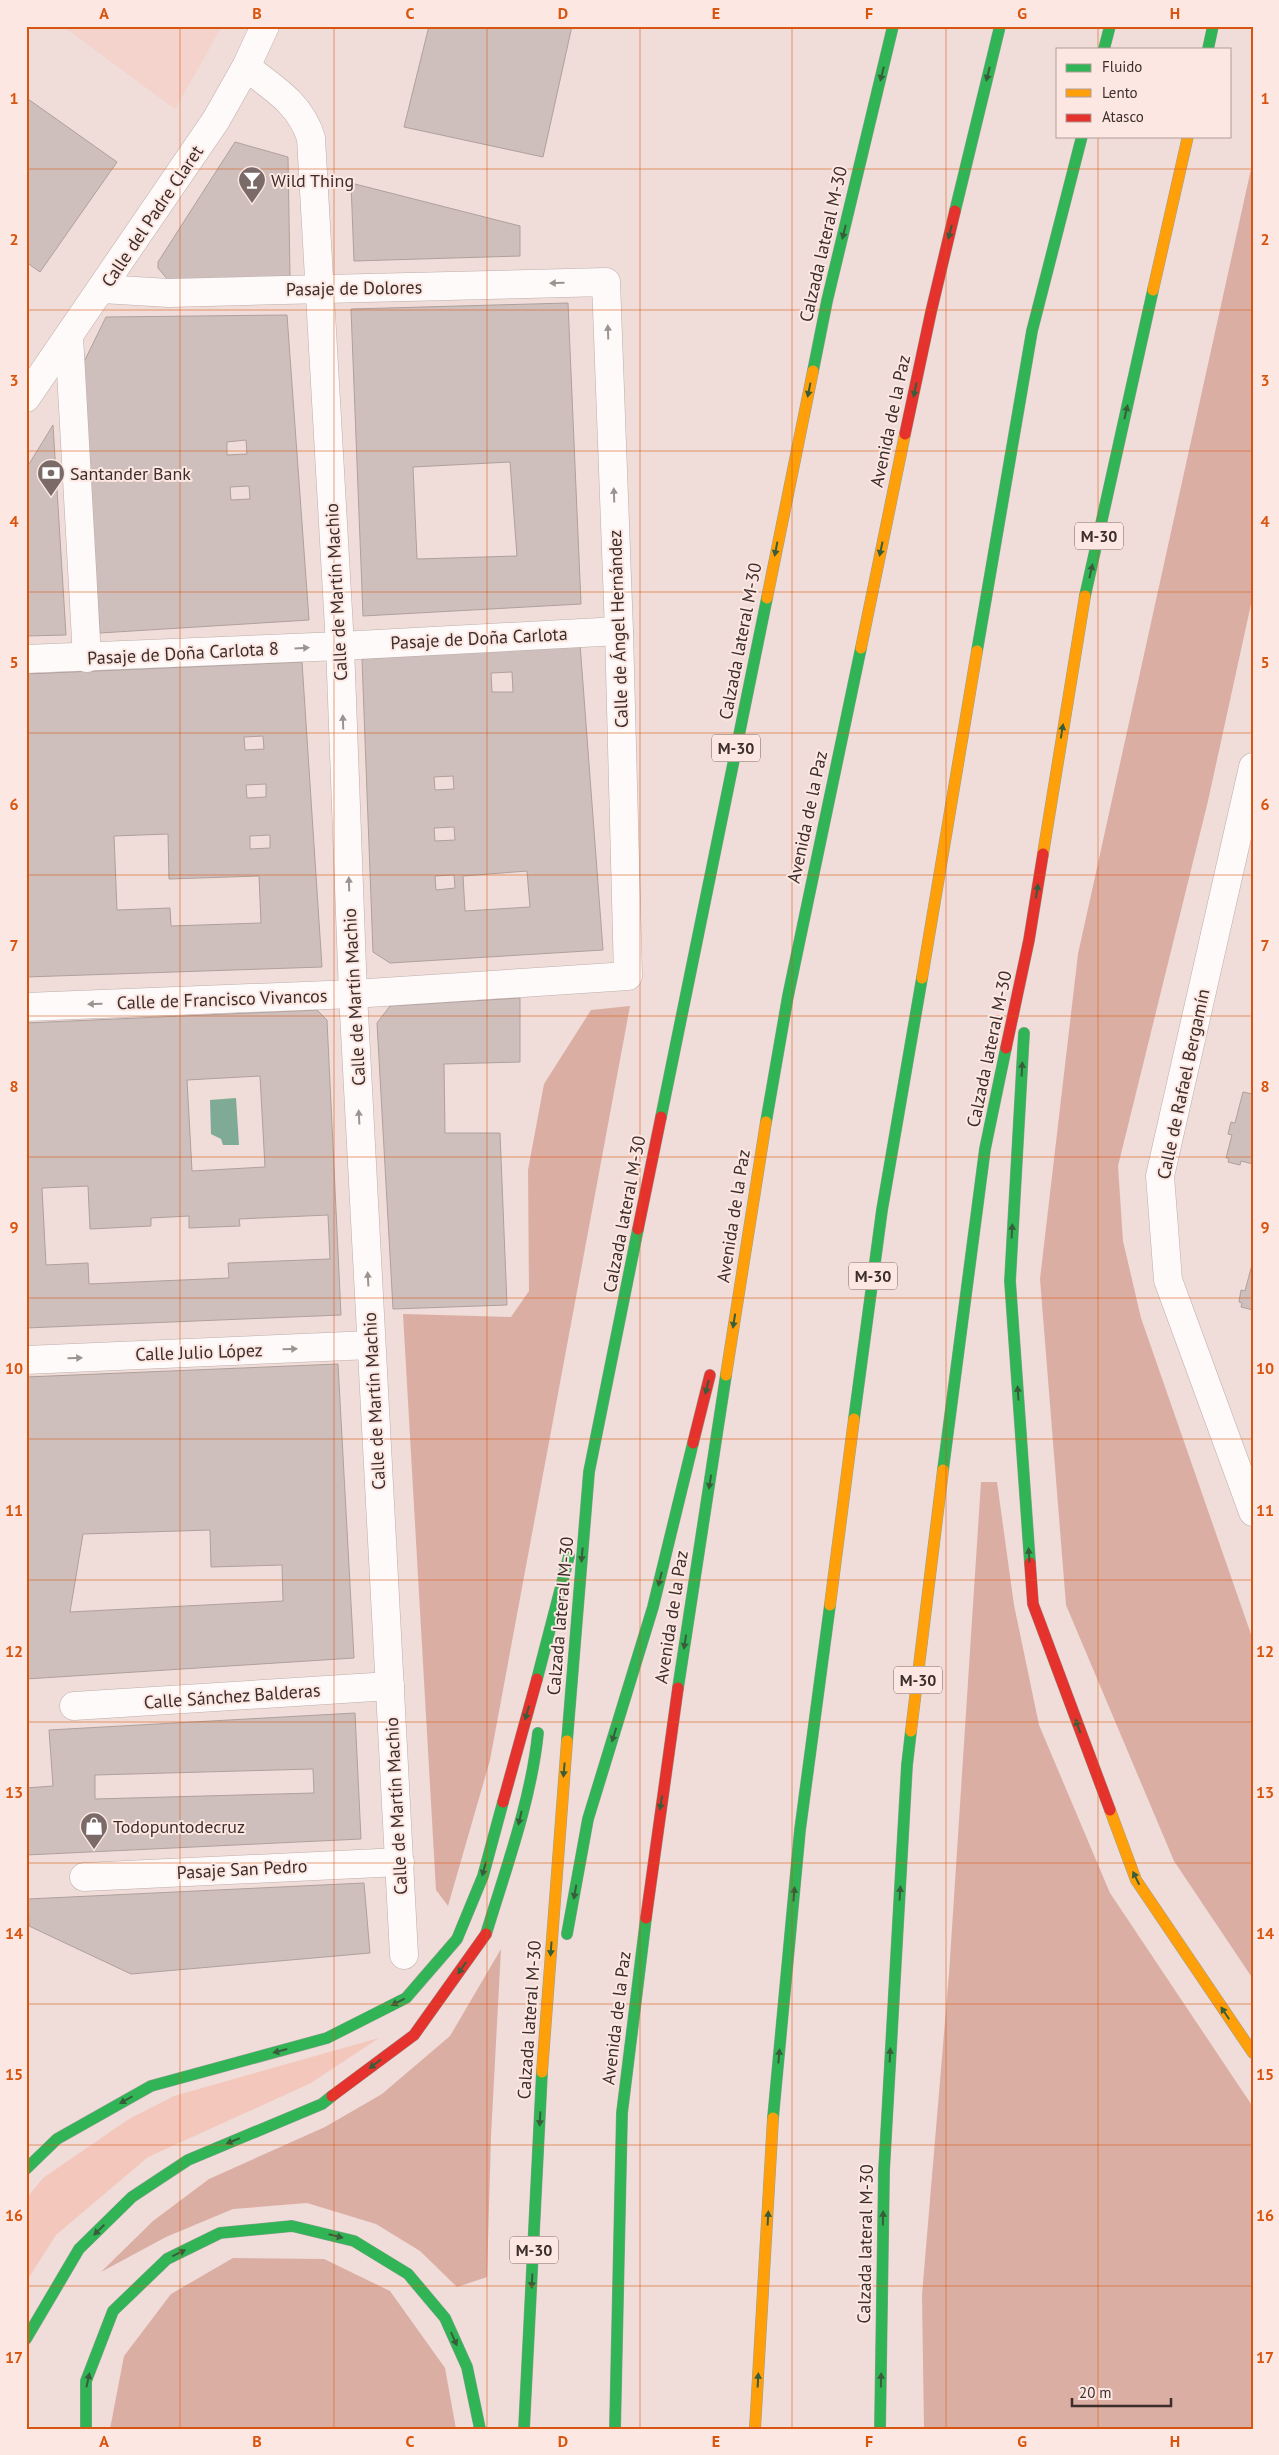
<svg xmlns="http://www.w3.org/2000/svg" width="1279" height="2455" viewBox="0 0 1279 2455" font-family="'PT Sans',sans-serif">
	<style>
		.built { fill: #f3d3cb }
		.green { fill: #f3c7bb }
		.forest { fill: #dbaea3 }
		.water { fill: #7eaa96 }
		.building { fill: #cebfbc; stroke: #afa09c; fill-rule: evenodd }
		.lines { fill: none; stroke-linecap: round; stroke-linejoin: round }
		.street-casing { stroke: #bdaeab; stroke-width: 29 }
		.fast-casing { stroke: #97a199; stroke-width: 12 }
		.slow-casing { stroke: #97a199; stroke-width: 12 }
		.jam-casing { stroke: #97a199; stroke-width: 12 }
		.street { stroke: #fdfaf9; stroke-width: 28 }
		.fast { stroke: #30b455; stroke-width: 11 }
		.slow { stroke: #ff9f0a; stroke-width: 11 }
		.jam { stroke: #e5322d; stroke-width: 11 }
		.oneway { fill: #385d3a }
		.oneway2 { fill: #9c9492 }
		.grid { fill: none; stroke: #d7550f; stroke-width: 1; stroke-opacity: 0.55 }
		.labels { text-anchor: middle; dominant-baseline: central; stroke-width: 4; stroke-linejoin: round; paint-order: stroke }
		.shield { fill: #fde7e2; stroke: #766662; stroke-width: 1 }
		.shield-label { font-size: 16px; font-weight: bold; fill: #3c2e2b }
		.poi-label { font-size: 18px; fill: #3c2e2b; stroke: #fde7e2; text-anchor: start }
		.street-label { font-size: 18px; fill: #3c2e2b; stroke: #fde7e2 }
		.neatline { fill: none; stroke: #d7550f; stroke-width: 2 }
		.grid-label { font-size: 16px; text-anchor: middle; font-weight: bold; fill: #d7550f }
	</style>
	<rect width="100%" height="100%" fill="#f0dcd8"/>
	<polygon class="built" points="63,26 222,26 175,109"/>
	<polygon class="green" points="379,2038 311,2083 148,2157 56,2235 26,2282 26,2199 43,2178 129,2119 174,2096"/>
	<g class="forest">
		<polygon points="1253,160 1253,595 1208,801 1118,1166 1123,1241 1141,1318 1253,1640 1253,1979 1174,1861 1066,1605 1040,1279 1078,954"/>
		<polygon points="630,1006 490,1760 448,1906 436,1890 403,1314 511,1317 529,1291 528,1170 544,1084 591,1010"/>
		<polygon points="981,1482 997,1482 1014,1605 1039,1725 1110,1893 1253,2107 1253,2429 924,2429 922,2295 949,1974"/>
		<polygon points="501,1949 491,2136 487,2277 457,2287 420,2251 376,2224 307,2203 233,2209 166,2237 101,2272 153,2221 209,2179 325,2127 382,2094 450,2036"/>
		<polygon points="233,2258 324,2259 390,2291 445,2368 456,2429 110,2429 124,2356 171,2294"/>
	</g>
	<polygon class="water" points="236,1098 239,1145 223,1145 221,1139 211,1134 210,1100"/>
	<g class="building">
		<polygon points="429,26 572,26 543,157 404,127"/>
		<polygon points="28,99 117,162 40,272 26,262 26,102"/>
		<polygon points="235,142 288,157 290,276 175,282 168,280 158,268 158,262"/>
		<polygon points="351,183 520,226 520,256 354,261"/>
		<path d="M 568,303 L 581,604 L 363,616 L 351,309 ZM 510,462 L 517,556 L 417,559 L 413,467 Z"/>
		<path d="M 287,315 L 309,620 L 100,633 L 80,370 L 106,317 ZM 246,440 L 247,454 L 227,455 L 227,442 ZM 249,486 L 250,499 L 231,500 L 230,487 Z"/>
		<polygon points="53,425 66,635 26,636 26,469"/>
		<path d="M 580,644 L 603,950 L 390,963 L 373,952 L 362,659 ZM 512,672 L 513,692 L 492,692 L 491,673 ZM 453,776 L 454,789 L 435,790 L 434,777 ZM 454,827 L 455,840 L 435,841 L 434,828 ZM 527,871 L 530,907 L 465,911 L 463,876 ZM 454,875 L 455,888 L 436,890 L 435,876 Z"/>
		<path d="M 302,662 L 322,967 L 26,977 L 26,674 ZM 263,736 L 264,749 L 245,750 L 244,737 ZM 266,784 L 266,797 L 247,798 L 246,785 ZM 168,834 L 169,879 L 259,876 L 261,923 L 171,926 L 170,908 L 117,910 L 114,836 ZM 270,835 L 270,848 L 250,849 L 250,836 Z"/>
		<polygon points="520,998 520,1062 444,1064 445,1133 500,1133 507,1305 393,1309 377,1023 390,1006"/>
		<path d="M 317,1010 L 327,1020 L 341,1315 L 26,1328 L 26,1023 ZM 260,1076 L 265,1167 L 192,1171 L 187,1080 ZM 88,1186 L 90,1229 L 151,1226 L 151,1218 L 189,1216 L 189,1228 L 240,1226 L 239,1219 L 328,1215 L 330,1259 L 228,1263 L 229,1278 L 89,1284 L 88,1263 L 46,1265 L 42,1188 Z"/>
		<polygon points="1243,1092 1253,1094 1253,1164 1241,1161 1240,1165 1228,1162 1229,1158 1226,1158 1232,1135 1228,1134 1231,1122 1235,1123"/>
		<polygon points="1253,1261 1253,1310 1241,1307 1242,1303 1239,1302 1241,1290 1245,1291"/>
		<path d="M 338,1364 L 354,1658 L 26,1679 L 26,1377 ZM 210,1530 L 211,1567 L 282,1565 L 283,1601 L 70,1612 L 83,1534 Z"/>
		<path d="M 355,1713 L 361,1839 L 26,1855 L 26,1788 L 53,1786 L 49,1730 ZM 313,1769 L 314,1793 L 95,1799 L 95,1775 Z"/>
		<polygon points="364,1883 370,1953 131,1974 29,1926 28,1899"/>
	</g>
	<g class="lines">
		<g class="street-casing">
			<g id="street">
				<path d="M 246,67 C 273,88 300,103 311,138 L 340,646 L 353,994 L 404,1955"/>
				<polyline points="69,336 87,658"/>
				<polyline points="26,398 216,120 246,67 265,26"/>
				<polyline points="26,659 340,646 619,631"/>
				<polyline points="1253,767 1160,1176 1168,1280 1253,1512"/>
				<polyline points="26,1007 353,994 628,976 619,631 606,282 169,293 102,289"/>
				<polyline points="26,1360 371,1345"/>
				<polyline points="74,1706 390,1686"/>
				<polyline points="84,1877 400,1862"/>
			</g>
		</g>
		<g class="fast-casing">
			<g id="fast">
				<polyline points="1104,49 1110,26"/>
				<polyline points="1208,49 1213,26"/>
				<polyline points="955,211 1000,26"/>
				<polyline points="813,371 827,301 893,26"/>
				<polyline points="1085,596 1153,290"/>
				<polyline points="977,651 1032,331 1082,136"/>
				<polyline points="1024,1033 1010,1281 1030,1563"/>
				<polyline points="661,1117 767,598"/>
				<polyline points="766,1122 788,996 861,648"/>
				<polyline points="854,1419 882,1210 922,978"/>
				<polyline points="943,1470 985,1149 1006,1048"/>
				<polyline points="537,1679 569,1556"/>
				<polyline points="678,1688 726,1375"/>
				<polyline points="567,1741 589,1472 638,1229"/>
				<path d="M 486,1934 C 506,1868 531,1801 538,1733"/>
				<polyline points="567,1934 588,1819 653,1607 693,1443"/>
				<polyline points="773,2118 800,1830 830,1605"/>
				<polyline points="26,2169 57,2139 151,2086 327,2038 406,1998 457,1939 483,1876 503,1802"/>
				<polyline points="26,2339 79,2249 132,2197 188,2160 322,2104 332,2096"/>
				<polyline points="86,2429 86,2381 113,2311 167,2259 220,2233 292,2226 354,2241 408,2274 445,2318 467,2367 480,2429"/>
				<polyline points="524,2429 542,2072"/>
				<polyline points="615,2429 622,2113 646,1918"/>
				<polyline points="880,2429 884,2171 907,1765 911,1731"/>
			</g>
		</g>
		<g class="slow-casing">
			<g id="slow">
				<polyline points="1153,290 1188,136"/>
				<polyline points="767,598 813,371"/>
				<polyline points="861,648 905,434"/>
				<polyline points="1043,854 1085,596"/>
				<polyline points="922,978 977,651"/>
				<polyline points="726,1375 766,1122"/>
				<polyline points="830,1605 854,1419"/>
				<polyline points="911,1731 943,1470"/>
				<polyline points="1110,1810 1136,1880 1253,2053"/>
				<polyline points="542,2072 567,1741"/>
				<polyline points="755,2429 773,2118"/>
			</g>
		</g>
		<g class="jam-casing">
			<g id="jam">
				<polyline points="905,434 931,312 955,211"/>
				<polyline points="1006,1048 1029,940 1043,854"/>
				<polyline points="638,1229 661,1117"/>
				<polyline points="693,1443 710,1375"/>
				<polyline points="1030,1563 1033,1604 1110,1810"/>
				<polyline points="503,1802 537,1679"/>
				<polyline points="646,1918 678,1688"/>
				<polyline points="332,2096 414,2035 486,1934"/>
			</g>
		</g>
		<use href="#street" class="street"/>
		<use href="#fast" class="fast"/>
		<use href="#slow" class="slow"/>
		<use href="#jam" class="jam"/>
	</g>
	<defs><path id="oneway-solid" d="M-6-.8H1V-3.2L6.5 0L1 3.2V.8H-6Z" transform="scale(1.25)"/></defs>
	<g class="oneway">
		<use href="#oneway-solid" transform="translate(882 74) rotate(104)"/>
		<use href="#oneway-solid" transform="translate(988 74) rotate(104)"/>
		<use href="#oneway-solid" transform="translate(844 232) rotate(104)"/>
		<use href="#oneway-solid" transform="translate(950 232) rotate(104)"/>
		<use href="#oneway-solid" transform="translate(809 390) rotate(101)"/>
		<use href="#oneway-solid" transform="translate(915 390) rotate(102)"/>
		<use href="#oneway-solid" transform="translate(1126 412) rotate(-77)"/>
		<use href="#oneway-solid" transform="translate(776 549) rotate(101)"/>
		<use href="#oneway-solid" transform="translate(881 549) rotate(102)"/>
		<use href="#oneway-solid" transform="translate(1091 571) rotate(-77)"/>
		<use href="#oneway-solid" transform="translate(1062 731) rotate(-81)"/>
		<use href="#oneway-solid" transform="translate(1037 891) rotate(-81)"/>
		<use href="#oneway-solid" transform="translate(1022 1069) rotate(-87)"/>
		<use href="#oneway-solid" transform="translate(1012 1231) rotate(-87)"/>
		<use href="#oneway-solid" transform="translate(734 1321) rotate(99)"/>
		<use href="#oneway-solid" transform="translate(707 1387) rotate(104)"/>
		<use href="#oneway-solid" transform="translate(1018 1393) rotate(-94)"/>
		<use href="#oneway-solid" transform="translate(710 1482) rotate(99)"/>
		<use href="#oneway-solid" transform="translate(582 1555) rotate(95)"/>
		<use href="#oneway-solid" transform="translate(1029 1555) rotate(-94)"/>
		<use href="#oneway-solid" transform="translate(660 1579) rotate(104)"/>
		<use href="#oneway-solid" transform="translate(685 1642) rotate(99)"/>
		<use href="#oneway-solid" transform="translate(527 1713) rotate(106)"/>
		<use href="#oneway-solid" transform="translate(1078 1726) rotate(-110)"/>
		<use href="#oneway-solid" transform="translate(614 1735) rotate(107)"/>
		<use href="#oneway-solid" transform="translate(564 1770) rotate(95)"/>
		<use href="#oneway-solid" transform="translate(661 1803) rotate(99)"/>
		<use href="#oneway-solid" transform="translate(520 1818) rotate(103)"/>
		<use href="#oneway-solid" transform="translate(484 1869) rotate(105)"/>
		<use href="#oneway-solid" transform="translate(1136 1878) rotate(-116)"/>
		<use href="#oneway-solid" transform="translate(575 1892) rotate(100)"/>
		<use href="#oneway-solid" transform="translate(900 1893) rotate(-87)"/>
		<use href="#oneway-solid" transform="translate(794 1894) rotate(-85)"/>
		<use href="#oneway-solid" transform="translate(551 1949) rotate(94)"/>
		<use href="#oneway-solid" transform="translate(462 1968) rotate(125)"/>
		<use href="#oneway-solid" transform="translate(398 2002) rotate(153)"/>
		<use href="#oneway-solid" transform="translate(1225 2013) rotate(-124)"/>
		<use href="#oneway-solid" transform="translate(280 2051) rotate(165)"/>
		<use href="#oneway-solid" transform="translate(890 2055) rotate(-87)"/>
		<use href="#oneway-solid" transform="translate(779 2056) rotate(-85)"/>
		<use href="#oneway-solid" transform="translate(375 2064) rotate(143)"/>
		<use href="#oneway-solid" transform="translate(126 2100) rotate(150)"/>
		<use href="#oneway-solid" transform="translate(540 2119) rotate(93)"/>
		<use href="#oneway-solid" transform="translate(233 2141) rotate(157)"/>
		<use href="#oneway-solid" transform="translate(768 2218) rotate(-87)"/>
		<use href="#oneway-solid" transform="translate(883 2218) rotate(-89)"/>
		<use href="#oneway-solid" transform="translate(99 2230) rotate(136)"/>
		<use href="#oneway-solid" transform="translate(336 2236) rotate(14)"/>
		<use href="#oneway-solid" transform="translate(179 2253) rotate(-26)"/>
		<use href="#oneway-solid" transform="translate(532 2281) rotate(93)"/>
		<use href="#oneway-solid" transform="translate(454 2339) rotate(66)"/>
		<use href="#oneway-solid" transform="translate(88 2380) rotate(-78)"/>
		<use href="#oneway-solid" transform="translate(758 2380) rotate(-87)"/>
		<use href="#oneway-solid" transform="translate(881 2380) rotate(-89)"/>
	</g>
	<g class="oneway2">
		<use href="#oneway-solid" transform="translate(557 283) rotate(179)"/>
		<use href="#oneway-solid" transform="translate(608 332) rotate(-92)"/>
		<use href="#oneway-solid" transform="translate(614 495) rotate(-92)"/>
		<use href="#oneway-solid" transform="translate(302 648) rotate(-3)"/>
		<use href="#oneway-solid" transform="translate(343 722) rotate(-92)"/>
		<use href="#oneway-solid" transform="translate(349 884) rotate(-92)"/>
		<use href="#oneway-solid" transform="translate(95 1004) rotate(178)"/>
		<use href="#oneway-solid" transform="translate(359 1117) rotate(-93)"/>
		<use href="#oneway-solid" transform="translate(368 1279) rotate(-93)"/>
		<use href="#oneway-solid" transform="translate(290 1349) rotate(-2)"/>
		<use href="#oneway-solid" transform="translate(75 1358) rotate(-2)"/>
	</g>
	<path class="grid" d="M 180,26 L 180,2429M 334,26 L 334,2429M 487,26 L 487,2429M 640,26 L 640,2429M 792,26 L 792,2429M 946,26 L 946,2429M 1098,26 L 1098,49M 1098,136 L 1098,2429M 26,169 L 1253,169M 26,310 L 1253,310M 26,451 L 1253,451M 26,592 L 1253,592M 26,733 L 1253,733M 26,875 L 1253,875M 26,1016 L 1253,1016M 26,1157 L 1253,1157M 26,1298 L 1253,1298M 26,1439 L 1253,1439M 26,1580 L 1253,1580M 26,1722 L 1253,1722M 26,1863 L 1253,1863M 26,2004 L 1253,2004M 26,2145 L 1253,2145M 26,2286 L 1253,2286"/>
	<defs>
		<g id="bar-pin" transform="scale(1.4375)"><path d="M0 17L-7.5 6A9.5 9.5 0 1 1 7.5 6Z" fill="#7b6b68" stroke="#fde7e2"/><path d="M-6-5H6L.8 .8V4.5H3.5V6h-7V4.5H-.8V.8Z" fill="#fff"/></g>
		<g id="bank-pin" transform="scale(1.4375)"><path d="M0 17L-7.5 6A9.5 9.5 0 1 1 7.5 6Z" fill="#7b6b68" stroke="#fde7e2"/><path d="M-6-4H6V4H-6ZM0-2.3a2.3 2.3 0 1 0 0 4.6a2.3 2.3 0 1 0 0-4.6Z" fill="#fff"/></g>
		<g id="shop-pin" transform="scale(1.4375)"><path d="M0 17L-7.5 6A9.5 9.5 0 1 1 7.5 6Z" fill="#7b6b68" stroke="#fde7e2"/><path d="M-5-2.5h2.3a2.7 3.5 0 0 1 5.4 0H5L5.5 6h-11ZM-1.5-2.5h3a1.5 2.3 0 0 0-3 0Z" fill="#fff"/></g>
	</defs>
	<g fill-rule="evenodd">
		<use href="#bar-pin" x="252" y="180"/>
		<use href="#bank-pin" x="51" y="473"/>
		<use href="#shop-pin" x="94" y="1826"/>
	</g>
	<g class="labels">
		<g class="shield">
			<rect x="1075" y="522.5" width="48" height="27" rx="4"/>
			<rect x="712" y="734.5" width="48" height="27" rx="4"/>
			<rect x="849" y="1262.5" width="48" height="27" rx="4"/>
			<rect x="894" y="1666.5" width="48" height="27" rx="4"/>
			<rect x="510" y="2236.5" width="48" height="27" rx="4"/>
		</g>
		<g class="shield-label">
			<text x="1099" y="536">M-30</text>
			<text x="736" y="748">M-30</text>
			<text x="873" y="1276">M-30</text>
			<text x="918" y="1680">M-30</text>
			<text x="534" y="2250">M-30</text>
		</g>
		<g class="poi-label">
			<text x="271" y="180">Wild Thing</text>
			<text x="70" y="473">Santander Bank</text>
			<text x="113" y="1826">Todopuntodecruz</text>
		</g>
		<g class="street-label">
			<text transform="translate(152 216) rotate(-56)">Calle del Padre Claret</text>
			<text transform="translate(823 244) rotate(-77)">Calzada lateral M-30</text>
			<text transform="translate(354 288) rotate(-1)">Pasaje de Dolores</text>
			<text transform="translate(890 421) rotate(-78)">Avenida de la Paz</text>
			<text transform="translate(336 592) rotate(-93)">Calle de Martín Machio</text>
			<text transform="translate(618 629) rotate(-92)">Calle de Ángel Hernández</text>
			<text transform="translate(479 638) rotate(-3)">Pasaje de Doña Carlota</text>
			<text transform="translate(740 641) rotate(-79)">Calzada lateral M-30</text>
			<text transform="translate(183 653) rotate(-3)">Pasaje de Doña Carlota 8</text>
			<text transform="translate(807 817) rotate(-78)">Avenida de la Paz</text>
			<text transform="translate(354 997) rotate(-93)">Calle de Martín Machio</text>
			<text transform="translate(222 999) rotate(-2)">Calle de Francisco Vivancos</text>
			<text transform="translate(989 1049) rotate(-78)">Calzada lateral M-30</text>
			<text transform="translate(1183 1084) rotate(-78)">Calle de Rafael Bergamín</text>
			<text transform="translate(624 1214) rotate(-79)">Calzada lateral M-30</text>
			<text transform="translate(733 1216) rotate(-81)">Avenida de la Paz</text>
			<text transform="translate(199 1352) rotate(-2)">Calle Julio López</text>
			<text transform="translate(374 1401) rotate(-93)">Calle de Martín Machio</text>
			<text transform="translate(560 1616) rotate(-85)">Calzada lateral M-30</text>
			<text transform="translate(671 1617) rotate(-81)">Avenida de la Paz</text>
			<text transform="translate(232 1696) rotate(-4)">Calle Sánchez Balderas</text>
			<text transform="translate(396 1806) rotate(-93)">Calle de Martín Machio</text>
			<text transform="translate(242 1869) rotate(-3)">Pasaje San Pedro</text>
			<text transform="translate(616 2018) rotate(-83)">Avenida de la Paz</text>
			<text transform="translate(529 2020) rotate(-86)">Calzada lateral M-30</text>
			<text transform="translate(865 2244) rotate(-89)">Calzada lateral M-30</text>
		</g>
	</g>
	<rect width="1279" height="2455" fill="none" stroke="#fde7e2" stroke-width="55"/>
	<rect x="1056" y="48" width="175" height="90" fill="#fde7e2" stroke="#b09d99"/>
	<rect x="1066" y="64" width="25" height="8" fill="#30b455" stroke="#b09d99"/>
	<text x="1102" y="72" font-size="15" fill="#3c2e2b">Fluido</text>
	<rect x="1066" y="89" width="25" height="8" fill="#ff9f0a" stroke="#b09d99"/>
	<text x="1102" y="98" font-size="15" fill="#3c2e2b">Lento</text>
	<rect x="1066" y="114" width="25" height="8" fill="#e5322d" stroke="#b09d99"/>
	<text x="1102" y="122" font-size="15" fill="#3c2e2b">Atasco</text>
	<path d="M1072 2398v8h99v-8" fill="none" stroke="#3c2e2b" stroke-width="2.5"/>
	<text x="1079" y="2398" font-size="15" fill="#3c2e2b" stroke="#fde7e2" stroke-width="4" paint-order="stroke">20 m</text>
	<rect x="28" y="28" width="1224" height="2400" class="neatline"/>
	<g class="grid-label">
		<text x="104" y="19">A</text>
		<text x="257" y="19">B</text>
		<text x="410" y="19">C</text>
		<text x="563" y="19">D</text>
		<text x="716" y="19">E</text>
		<text x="869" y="19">F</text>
		<text x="1022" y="19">G</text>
		<text x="1175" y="19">H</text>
		<text x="14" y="104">1</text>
		<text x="1265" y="104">1</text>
		<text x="14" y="245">2</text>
		<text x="1265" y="245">2</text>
		<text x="14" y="386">3</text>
		<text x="1265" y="386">3</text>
		<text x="14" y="527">4</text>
		<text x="1265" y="527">4</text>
		<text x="14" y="668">5</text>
		<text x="1265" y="668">5</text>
		<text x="14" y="810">6</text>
		<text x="1265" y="810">6</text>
		<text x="14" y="951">7</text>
		<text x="1265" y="951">7</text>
		<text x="14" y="1092">8</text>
		<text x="1265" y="1092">8</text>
		<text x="14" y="1233">9</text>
		<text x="1265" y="1233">9</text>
		<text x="14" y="1374">10</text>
		<text x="1265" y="1374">10</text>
		<text x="14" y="1516">11</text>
		<text x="1265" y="1516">11</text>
		<text x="14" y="1657">12</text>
		<text x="1265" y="1657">12</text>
		<text x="14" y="1798">13</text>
		<text x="1265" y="1798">13</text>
		<text x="14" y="1939">14</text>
		<text x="1265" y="1939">14</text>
		<text x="14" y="2080">15</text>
		<text x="1265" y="2080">15</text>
		<text x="14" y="2221">16</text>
		<text x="1265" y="2221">16</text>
		<text x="14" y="2363">17</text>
		<text x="1265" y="2363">17</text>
		<text x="104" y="2447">A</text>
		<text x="257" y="2447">B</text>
		<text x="410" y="2447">C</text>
		<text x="563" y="2447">D</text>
		<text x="716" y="2447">E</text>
		<text x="869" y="2447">F</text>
		<text x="1022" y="2447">G</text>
		<text x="1175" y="2447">H</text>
	</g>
</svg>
